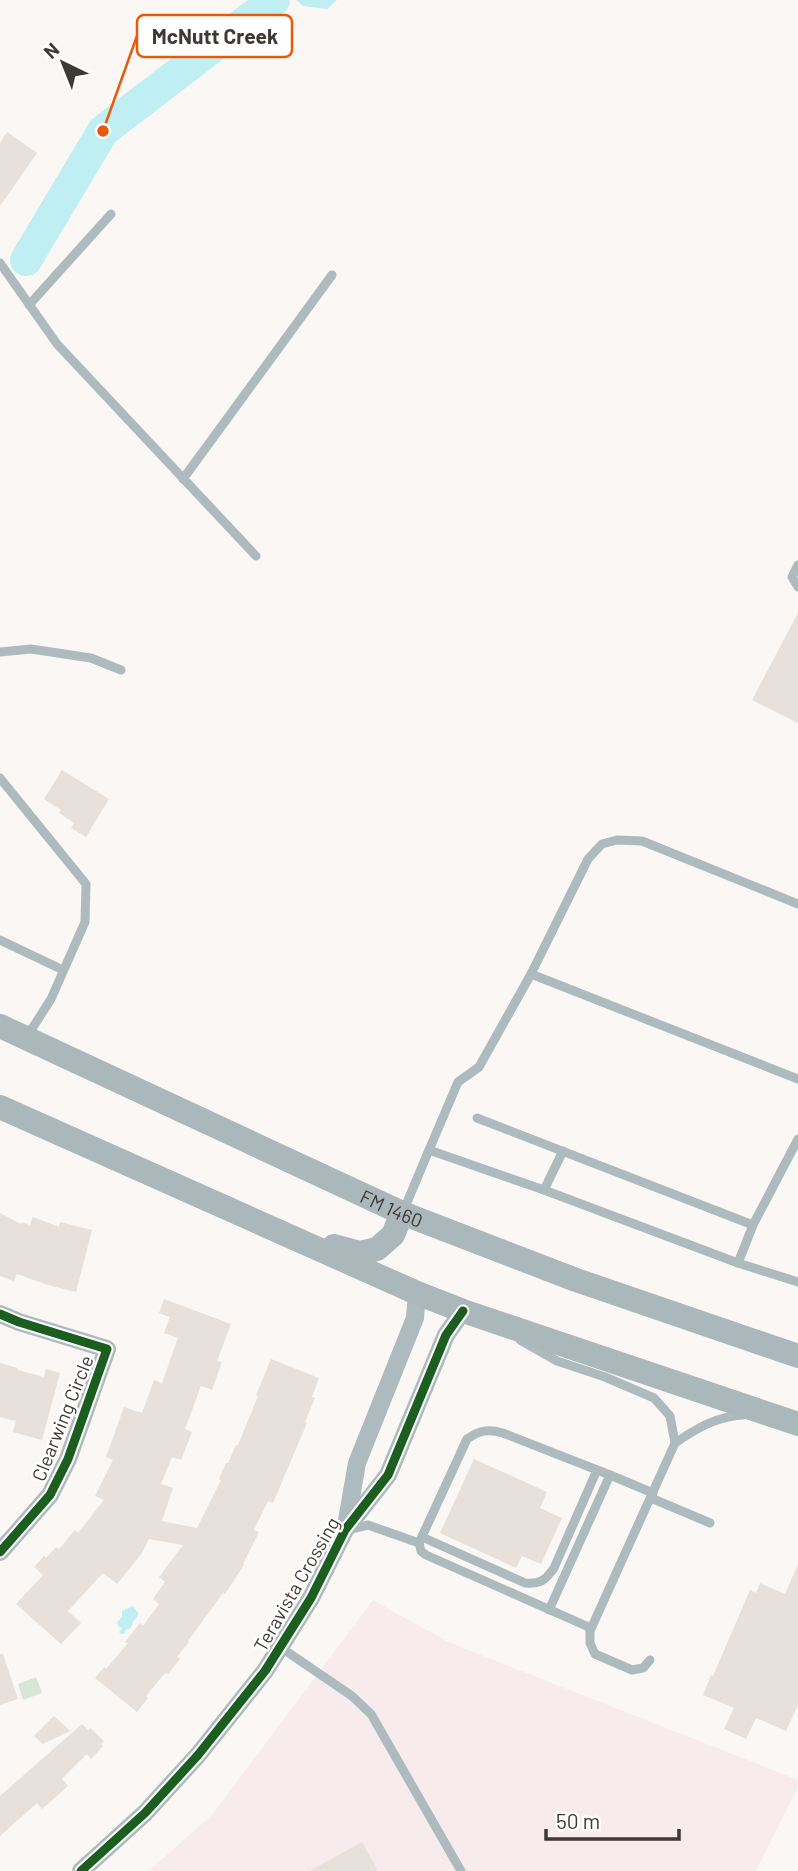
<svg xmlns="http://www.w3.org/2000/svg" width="798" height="1871" viewBox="0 0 798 1871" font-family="Barlow,sans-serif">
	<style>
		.education { fill: #f7ebee }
		.green { fill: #d7e6d8 }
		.water { fill: #bfeff2 }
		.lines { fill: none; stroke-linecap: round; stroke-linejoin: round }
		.river { stroke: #bfeff2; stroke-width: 32 }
		.building { fill: #e7e0db }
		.service { stroke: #aebbbe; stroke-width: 9 }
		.minor { stroke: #aebbbe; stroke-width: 18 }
		.secondary { stroke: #aab7bb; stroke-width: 24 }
		.cycleway-casing { stroke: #fff; stroke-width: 13 }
		.cycleway { stroke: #1b5e20; stroke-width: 9 }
		.labels { text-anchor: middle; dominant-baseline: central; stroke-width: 5; stroke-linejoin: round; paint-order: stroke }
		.street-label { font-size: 19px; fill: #3f3834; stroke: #fff }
		.leader { fill: none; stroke: #e8590c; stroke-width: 2.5 }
		.callout-dot { fill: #e8590c; stroke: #fff; stroke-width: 2.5 }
		.callout { fill: #fff; stroke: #e8590c; stroke-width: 2.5 }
		.callout-label { font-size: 21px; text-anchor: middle; font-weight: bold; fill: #3f3834 }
	</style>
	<rect width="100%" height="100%" fill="#faf7f5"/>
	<polygon class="education" points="373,1600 448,1642 798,1780 798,1787 756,1871 149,1871 212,1815"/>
	<polygon class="green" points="36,1677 42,1693 23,1700 18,1684"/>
	<g class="water">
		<polygon points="296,0 337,0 327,9 303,6"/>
		<polygon points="133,1606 138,1613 138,1616 133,1621 131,1628 126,1630 124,1634 121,1634 119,1632 122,1628 118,1626 117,1622 122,1617 122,1611"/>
	</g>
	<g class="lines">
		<polyline class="river" points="26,260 103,131 274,0"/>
	</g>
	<g class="building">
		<polygon points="7,132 37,153 0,206 0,143"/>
		<polygon points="798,613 798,723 752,700"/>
		<polygon points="62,770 109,799 86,837 71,828 74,823 59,813 61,810 44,799"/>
		<polygon points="0,1213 21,1224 22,1222 30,1225 33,1217 59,1227 60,1222 92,1230 76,1292 48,1285 17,1274 14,1281 0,1276"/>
		<polygon points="164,1299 231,1324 217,1361 222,1362 212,1390 201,1386 185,1429 192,1432 181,1460 172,1457 161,1484 173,1488 162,1521 197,1528 221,1480 219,1479 226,1463 228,1463 236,1445 238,1445 258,1396 256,1395 271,1359 319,1378 312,1397 315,1398 305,1422 307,1423 273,1503 268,1501 254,1530 259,1532 243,1564 244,1565 225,1594 223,1593 188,1641 189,1642 177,1657 180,1659 168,1674 165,1673 146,1696 148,1698 137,1712 95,1678 104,1667 106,1669 128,1643 125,1642 140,1623 143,1626 159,1604 153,1599 165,1582 159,1577 183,1545 149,1539 142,1553 117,1584 103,1573 68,1611 81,1623 61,1644 16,1604 43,1575 34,1567 44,1556 46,1558 56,1547 59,1549 75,1530 78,1533 104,1500 95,1496 113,1460 106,1457 124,1407 142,1413 154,1380 162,1383 178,1338 164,1333 170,1317 159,1313"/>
		<polygon points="0,1363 18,1368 18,1370 44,1377 46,1369 60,1373 42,1440 13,1432 16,1421 0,1417"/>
		<polygon points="474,1459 547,1492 540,1508 562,1518 541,1564 522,1556 516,1568 440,1533"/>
		<polygon points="798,1564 798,1705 786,1731 756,1718 746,1739 724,1729 734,1708 703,1695 711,1675 713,1676 750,1590 756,1593 760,1583 785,1594"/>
		<polygon points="0,1654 3,1654 18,1699 0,1705"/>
		<polygon points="54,1716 70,1731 43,1744 34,1736"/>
		<polygon points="82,1724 88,1730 90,1728 104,1741 101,1744 103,1746 91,1759 87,1754 62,1779 68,1786 42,1809 37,1803 0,1836 0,1796"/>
		<polygon points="362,1842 378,1871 310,1871"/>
	</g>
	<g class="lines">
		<g class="service">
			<polyline points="0,263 57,344 256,556"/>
			<polyline points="29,305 111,214"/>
			<polyline points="183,479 332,275"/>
			<polyline points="798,565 792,577 798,587"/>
			<polyline points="0,652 31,649 91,658 121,670"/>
			<polyline points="0,778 86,884 85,922 51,999 26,1038"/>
			<polyline points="0,940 63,970"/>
			<polyline points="531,974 798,1079"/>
			<polyline points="477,1118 753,1225"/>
			<polyline points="429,1150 458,1082 479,1067 531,974 588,859 602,844 617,840 642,841 798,904"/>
			<polyline points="544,1190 563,1151"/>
			<polyline points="403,1212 429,1150 544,1190 738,1263 753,1225 798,1139"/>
			<polyline points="738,1263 798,1282"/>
			<polyline points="520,1340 557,1361 605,1377 654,1398 670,1416 675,1443"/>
			<polyline points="610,1475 653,1493"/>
			<polyline points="651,1498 710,1523"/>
			<polyline points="347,1530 368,1525 419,1543 421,1551 426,1555 591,1628"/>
			<path d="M 422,1537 L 525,1583 C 540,1584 545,1581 554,1568 L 597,1470"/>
			<path d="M 419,1543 L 467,1439 C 480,1430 488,1429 503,1433 L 610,1475 L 549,1610"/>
			<polyline points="280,1647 352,1696 371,1714 461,1871"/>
			<path d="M 650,1660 L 643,1668 L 632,1670 L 595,1654 L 590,1643 L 590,1631 L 675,1443 C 697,1428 717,1416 744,1415"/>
		</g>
		<g class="minor">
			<polyline points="0,1314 19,1322 107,1349 68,1459 50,1495 0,1552"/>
			<polyline points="346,1526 357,1463 415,1318 417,1293"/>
			<polyline points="81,1871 145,1813 198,1755 265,1671 311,1598 345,1530 388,1475 446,1335 463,1311"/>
		</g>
		<g class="secondary">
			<path id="s1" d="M 0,1026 L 402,1213 L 576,1280 L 798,1356"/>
			<polyline points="0,1107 417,1293 463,1311 798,1424"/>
			<polyline points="334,1246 360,1253 377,1249 393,1235 402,1213"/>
		</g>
		<g class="cycleway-casing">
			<g id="cycleway">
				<polyline points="0,1314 19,1322 107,1349 68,1459 50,1495 0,1552"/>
				<polyline points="81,1871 145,1813 198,1755 265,1671 311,1598 345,1530 388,1475 446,1335 463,1311"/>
			</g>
		</g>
		<use href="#cycleway" class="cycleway"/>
	</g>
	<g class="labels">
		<g class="street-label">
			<text stroke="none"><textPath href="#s1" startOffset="432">FM 1460</textPath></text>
			<text transform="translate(62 1418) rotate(-68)">Clearwing Circle</text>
			<text transform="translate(296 1584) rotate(-60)">Teravista Crossing</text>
		</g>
	</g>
	<path class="leader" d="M103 131L137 36"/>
	<circle class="callout-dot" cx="103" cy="131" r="7"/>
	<rect class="callout" x="137" y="15" width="155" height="42" rx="7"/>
	<g class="callout-label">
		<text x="215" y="44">McNutt Creek</text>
	</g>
	<g transform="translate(63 63) rotate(317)" stroke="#ffffff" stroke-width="5" paint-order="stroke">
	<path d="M0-5L12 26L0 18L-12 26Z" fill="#3f3834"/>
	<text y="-10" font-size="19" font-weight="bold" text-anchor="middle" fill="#3f3834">N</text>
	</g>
	<path d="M546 1829v10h133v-10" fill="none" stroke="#3f3834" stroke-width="3.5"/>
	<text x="556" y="1829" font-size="21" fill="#3f3834" stroke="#ffffff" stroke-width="5" paint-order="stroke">50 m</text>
</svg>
